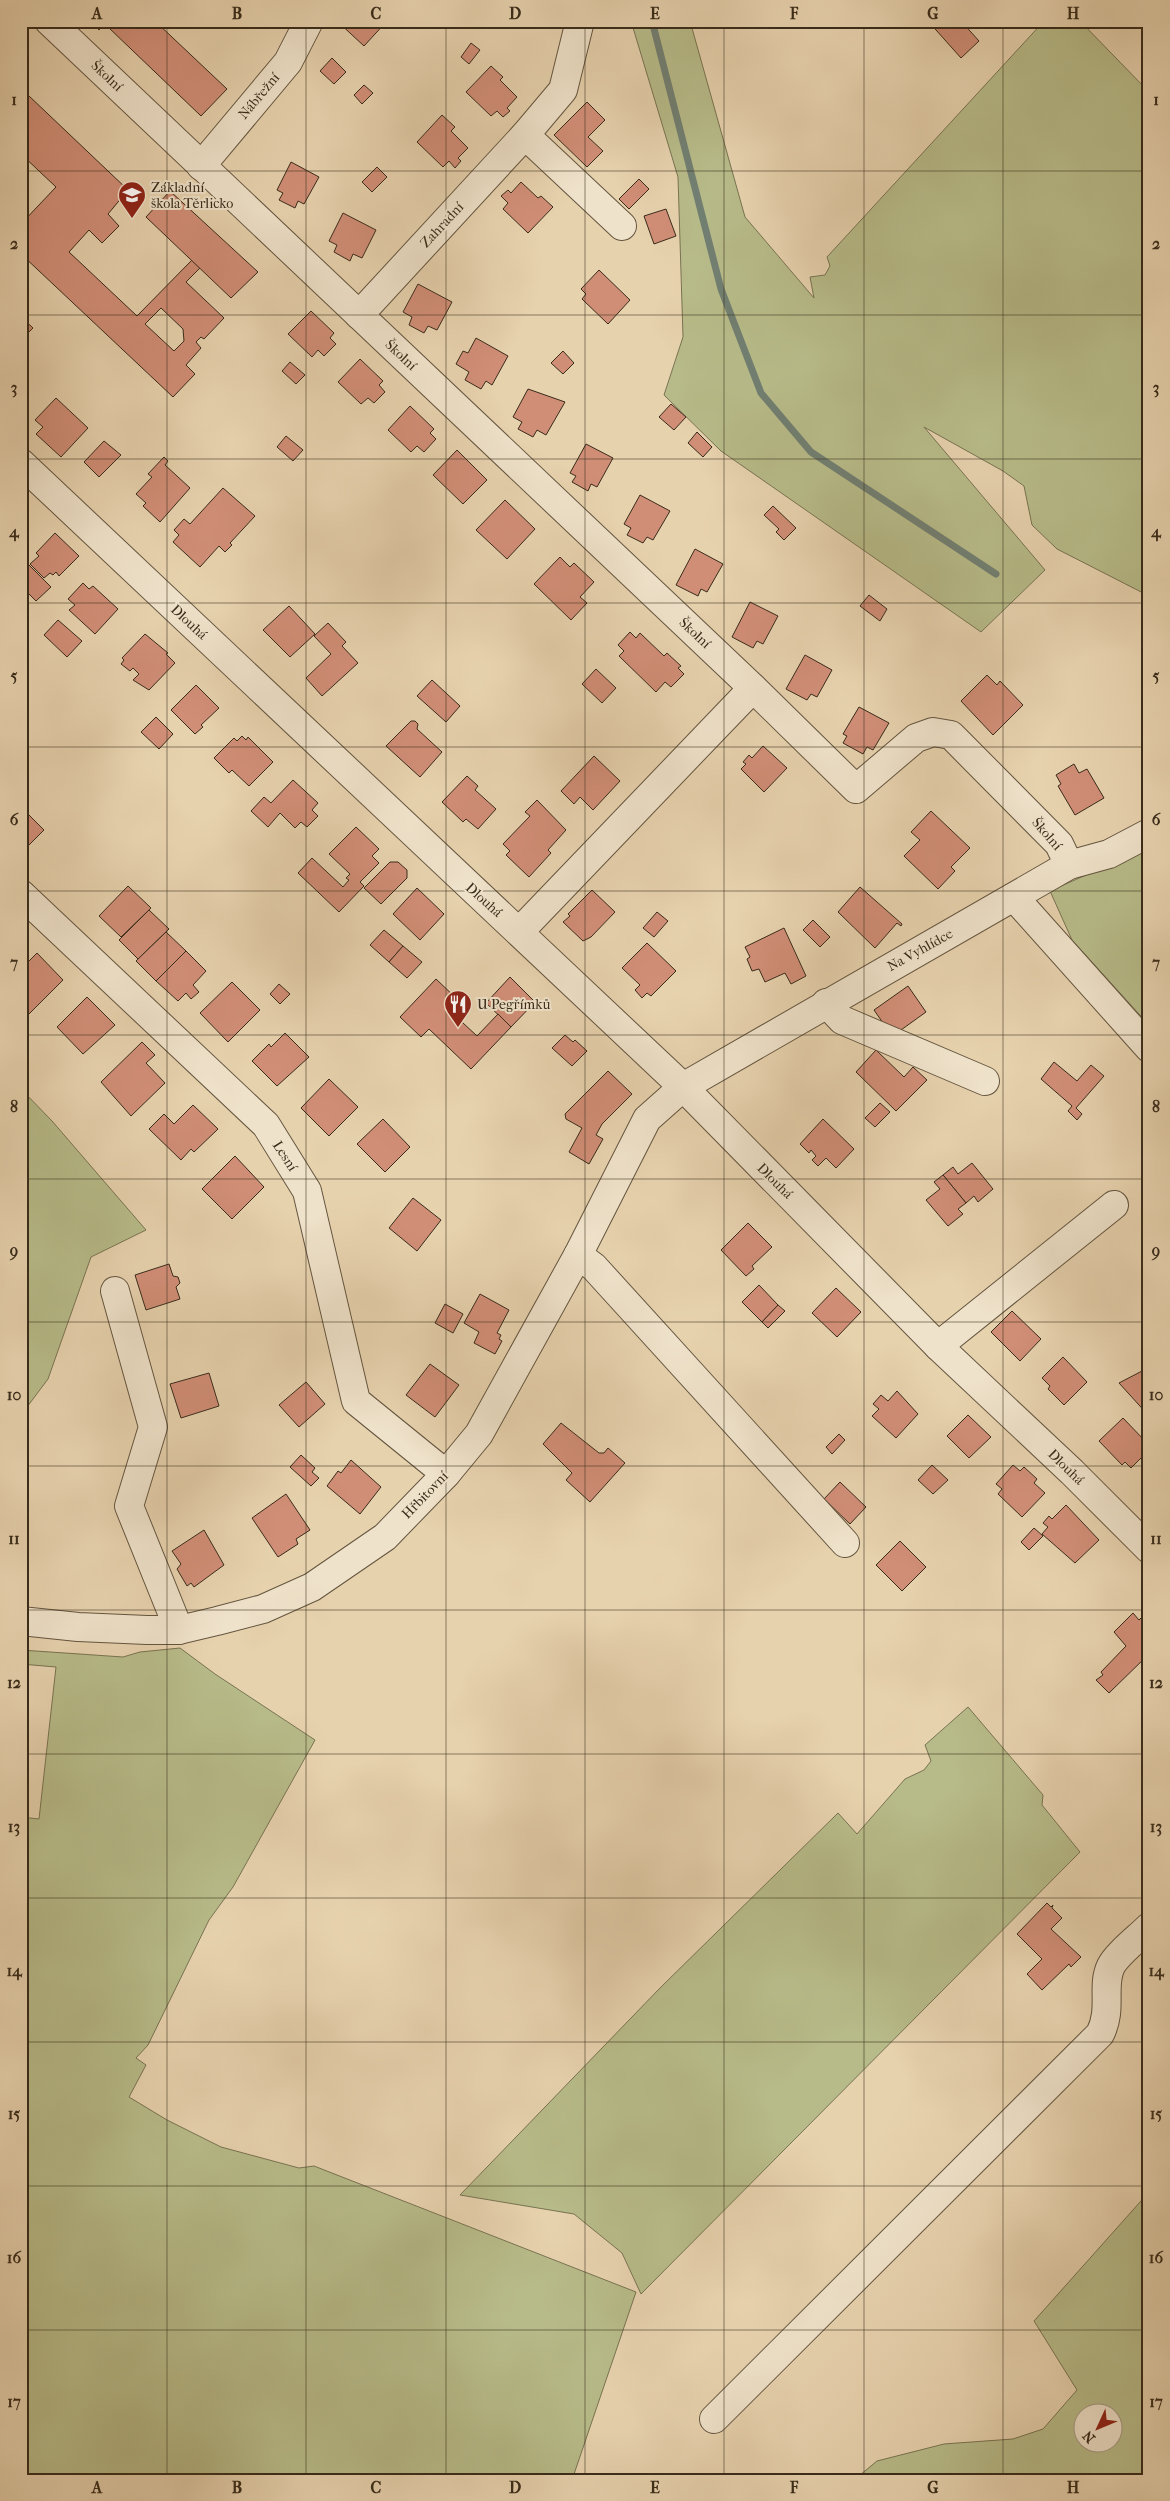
<svg xmlns="http://www.w3.org/2000/svg" width="1170" height="2501" viewBox="0 0 1170 2501" font-family="'IM FELL French Canon',serif">
	<style>
		.green { fill: #b7bb89; stroke: #787352; fill-rule: evenodd }
		.lines { fill: none; stroke-linecap: round; stroke-linejoin: round }
		.stream { stroke: #717f72; stroke-width: 7 }
		.building { fill: #d18e77; stroke: #382b1a; fill-rule: evenodd }
		.minor-casing { stroke: #64553f; stroke-width: 30 }
		.minor { stroke: #efe2ca; stroke-width: 28 }
		.grid { fill: none; stroke: #382b1a; stroke-width: 1; stroke-opacity: 0.55 }
		.labels { text-anchor: middle; dominant-baseline: central; stroke-width: 4; stroke-linejoin: round; paint-order: stroke }
		.street-label { font-size: 14px; fill: #382b1a; stroke: #efe2ca }
		.poi-label { font-size: 14px; fill: #382b1a; stroke: #efe2ca; text-anchor: start }
		.neatline { fill: none; stroke: #382b1a; stroke-width: 2 }
		.grid-label { font-size: 16px; text-anchor: middle; font-weight: bold; fill: #382b1a }
	</style>
	<rect width="100%" height="100%" fill="#e7d2ae"/>
	<filter id="stains"><feTurbulence type="fractalNoise" baseFrequency=".004" numOctaves="4"/><feColorMatrix values="0 0 0 0 .2 0 0 0 0 .09 0 0 0 0 .02 0 0 0 .5 -.17"/></filter>
	<radialGradient id="worn" r=".72"><stop offset=".6" stop-color="#630" stop-opacity="0"/><stop offset="1" stop-color="#630" stop-opacity=".3"/></radialGradient>
	<g class="green">
		<polygon points="631,21 690,21 745,217 814,298 810,277 825,275 830,266 827,257 1044,21 1080,21 1149,92 1149,596 1057,549 1032,525 1024,486 1003,471 924,427 1045,570 981,632 721,451 664,395 683,337 678,177"/>
		<polygon points="1149,843 1149,1025 1072,940 1050,891 1131,855"/>
		<polygon points="21,1089 52,1121 146,1230 91,1257 48,1379 21,1415"/>
		<polygon points="180,1648 215,1674 315,1740 233,1887 209,1920 148,2045 136,2058 146,2065 129,2097 167,2120 221,2147 299,2168 314,2166 636,2292 572,2480 21,2480 21,1817 39,1819 56,1667 21,1664 21,1650 123,1657 140,1652"/>
		<polygon points="968,1707 1043,1795 1042,1805 1080,1852 641,2294 622,2253 574,2214 460,2195 660,1988 838,1813 857,1834 905,1779 924,1770 931,1761 925,1745"/>
		<path d="M 1149,2192 L 1149,2480 L 854,2480 L 877,2461 L 944,2444 L 1013,2439 L 1043,2429 L 1077,2390 L 1034,2321 ZM 1082,2414 L 1112,2414 L 1112,2444 L 1082,2444 Z"/>
	</g>
	<g class="lines">
		<polyline class="stream" points="652,21 721,289 761,393 811,452 996,574"/>
	</g>
	<g class="building">
		<polygon points="91,21 114,21 110,25 106,21 99,30"/>
		<polygon points="114,21 155,21 227,89 201,116 108,27"/>
		<polygon points="337,21 387,21 364,46"/>
		<polygon points="928,21 961,21 979,41 961,58"/>
		<polygon points="471,43 480,50 469,64 461,57"/>
		<polygon points="332,58 346,72 334,84 320,71"/>
		<polygon points="491,66 503,77 500,80 517,97 507,108 510,111 503,117 497,111 491,116 466,92"/>
		<polygon points="364,85 373,93 362,104 354,95"/>
		<path d="M 28,95 L 128,190 L 108,214 L 119,226 L 102,243 L 89,230 L 69,252 L 137,316 L 192,260 L 200,268 L 186,282 L 224,318 L 204,339 L 201,337 L 196,342 L 201,348 L 186,365 L 195,374 L 173,397 L 21,254 L 21,224 L 56,187 L 21,154 L 21,102 ZM 161,308 L 183,329 L 184,341 L 174,351 L 145,324 Z"/>
		<polygon points="587,102 605,120 588,137 603,151 587,167 554,135"/>
		<polygon points="442,115 455,127 451,131 468,148 458,158 461,161 455,168 449,161 443,167 417,142"/>
		<polygon points="291,162 319,177 304,204 298,201 295,208 279,200 283,193 277,190"/>
		<polygon points="377,167 387,177 372,192 362,182"/>
		<polygon points="639,179 649,189 629,209 619,199"/>
		<polygon points="521,182 538,198 541,196 553,207 528,233 503,209 508,203 501,196 508,190 511,193"/>
		<polygon points="170,191 258,272 231,298 146,217"/>
		<polygon points="666,209 676,236 654,244 644,216"/>
		<polygon points="343,213 376,230 362,258 353,254 350,261 334,252 337,245 329,241"/>
		<polygon points="599,270 630,300 608,324 582,299 586,294 581,289"/>
		<polygon points="418,284 452,302 437,330 428,326 424,333 409,325 412,317 403,312"/>
		<polygon points="311,311 334,333 330,338 336,344 324,356 318,350 312,357 288,334"/>
		<polygon points="21,317 33,328 21,340"/>
		<polygon points="476,338 508,356 492,385 486,381 481,389 465,380 469,372 456,364 463,351 468,353"/>
		<polygon points="563,351 574,363 563,374 551,363"/>
		<polygon points="360,359 383,381 379,385 385,392 374,403 368,398 361,404 338,382"/>
		<polygon points="290,362 305,375 296,384 282,371"/>
		<polygon points="528,389 565,402 546,435 537,430 533,437 518,429 522,422 513,417"/>
		<polygon points="56,398 88,428 61,457 36,434 43,427 35,420"/>
		<polygon points="671,404 686,417 674,430 659,417"/>
		<polygon points="410,406 434,429 430,433 436,439 424,452 417,446 411,452 388,430"/>
		<polygon points="697,432 712,447 703,457 688,443"/>
		<polygon points="286,436 303,450 293,461 277,447"/>
		<polygon points="104,441 121,455 99,477 84,462"/>
		<polygon points="586,444 613,458 597,487 591,484 588,491 572,482 576,476 570,473"/>
		<polygon points="457,450 487,480 463,504 433,475"/>
		<polygon points="164,457 168,461 165,465 190,488 160,522 143,506 146,503 136,494 152,477 148,474"/>
		<polygon points="223,488 255,516 230,543 232,545 225,552 219,546 200,567 173,542 179,535 174,530 184,519 190,524"/>
		<polygon points="640,495 670,511 653,540 647,537 643,543 627,535 631,528 624,524"/>
		<polygon points="505,500 535,529 507,559 476,530"/>
		<polygon points="773,506 796,528 784,540 776,532 779,529 764,515"/>
		<polygon points="55,533 79,556 59,576 56,572 53,575 50,573 44,578 30,564 39,556 36,553"/>
		<polygon points="695,549 723,564 707,592 701,589 698,596 676,585"/>
		<polygon points="560,557 570,567 574,563 594,582 580,597 587,603 571,620 534,584"/>
		<polygon points="28,564 51,587 36,601 27,592 21,598 21,570"/>
		<polygon points="83,583 89,589 93,586 118,609 95,634 69,610 75,605 68,599"/>
		<polygon points="869,595 887,609 880,621 860,606"/>
		<polygon points="750,602 778,616 763,644 757,641 753,648 732,637"/>
		<polygon points="289,606 315,634 290,657 263,630"/>
		<polygon points="58,620 82,641 67,657 44,635"/>
		<polygon points="328,623 346,642 342,646 358,663 322,696 306,678 331,654 314,636"/>
		<polygon points="630,632 636,638 640,633 664,656 667,653 681,666 678,668 684,674 671,687 665,682 656,692 619,656 624,651 618,645"/>
		<polygon points="145,634 168,653 166,654 175,663 149,690 133,680 139,674 133,668 130,671 121,664 124,660 122,658"/>
		<polygon points="805,655 832,670 817,697 811,694 807,700 786,689"/>
		<polygon points="596,669 616,688 602,703 582,684"/>
		<polygon points="987,675 997,685 1000,681 1023,705 993,735 961,701"/>
		<polygon points="432,680 460,706 446,722 417,696"/>
		<polygon points="196,685 219,708 201,725 203,727 195,734 171,710"/>
		<polygon points="859,707 889,723 873,750 867,747 863,754 843,743 847,736 843,734"/>
		<polygon points="156,717 173,734 159,749 141,732"/>
		<polygon points="411,721 415,721 418,724 417,729 442,752 420,777 386,746"/>
		<polygon points="242,736 246,740 248,737 273,762 249,786 232,770 229,773 214,758 234,738 237,741"/>
		<polygon points="763,746 787,768 764,792 741,769 746,764 743,762 749,755 752,758"/>
		<polygon points="594,756 620,781 593,810 580,797 574,804 561,791"/>
		<polygon points="1074,764 1079,773 1087,769 1104,798 1075,815 1058,786 1061,784 1056,775"/>
		<polygon points="467,776 478,786 475,790 496,809 478,829 466,819 463,822 442,802"/>
		<polygon points="293,780 318,803 312,810 318,816 307,827 301,822 295,828 280,813 268,827 251,811 264,797 271,803"/>
		<polygon points="537,800 566,830 548,850 551,853 529,877 506,855 510,851 503,844 530,816 525,812"/>
		<polygon points="25,811 44,830 22,852 21,815"/>
		<polygon points="931,811 970,848 951,867 955,871 938,889 904,856 920,840 911,832"/>
		<polygon points="356,827 379,849 372,856 379,863 360,882 364,886 339,912 298,873 312,858 343,887 349,880 346,878 350,874 329,854"/>
		<polygon points="390,862 398,862 407,870 407,878 381,904 364,888"/>
		<polygon points="128,886 151,908 121,937 99,916"/>
		<polygon points="860,887 902,924 901,926 897,923 875,948 838,912"/>
		<polygon points="417,888 444,914 420,940 393,914"/>
		<polygon points="592,890 615,912 591,937 583,941 563,922 570,916 568,914"/>
		<polygon points="149,910 169,929 138,959 119,940"/>
		<polygon points="657,912 668,921 654,937 643,928"/>
		<polygon points="813,920 830,937 820,947 803,930"/>
		<polygon points="784,928 806,976 791,984 785,973 765,982 759,969 752,971 747,959 750,957 745,947"/>
		<polygon points="384,930 403,946 389,962 370,945"/>
		<polygon points="166,932 186,951 156,981 136,961"/>
		<polygon points="647,943 676,971 651,996 647,993 642,998 635,990 640,985 622,968"/>
		<polygon points="403,946 422,962 407,978 389,962"/>
		<polygon points="186,951 206,971 193,985 199,992 191,999 186,993 178,1001 156,981"/>
		<polygon points="37,953 63,980 21,1022 21,969"/>
		<polygon points="510,977 535,1002 511,1027 486,1003"/>
		<polygon points="436,979 457,999 448,1009 477,1036 498,1014 511,1027 471,1069 429,1029 421,1037 400,1017"/>
		<polygon points="232,982 260,1010 228,1042 200,1013"/>
		<polygon points="279,984 290,994 280,1004 270,994"/>
		<polygon points="908,986 926,1012 894,1035 890,1033 874,1010"/>
		<polygon points="87,997 115,1025 83,1054 57,1027"/>
		<polygon points="285,1033 309,1057 277,1086 252,1061 269,1044 271,1047"/>
		<polygon points="565,1035 573,1042 575,1040 587,1051 572,1066 552,1048"/>
		<polygon points="142,1042 155,1055 146,1063 165,1083 131,1116 101,1082"/>
		<polygon points="876,1050 904,1077 913,1067 927,1080 896,1111 856,1072"/>
		<polygon points="1054,1062 1077,1081 1091,1065 1104,1076 1076,1108 1082,1114 1077,1120 1068,1111 1072,1106 1041,1079"/>
		<polygon points="608,1071 632,1094 602,1124 596,1135 603,1139 589,1164 569,1152 582,1128 566,1119 565,1114"/>
		<polygon points="329,1079 358,1107 329,1136 301,1108"/>
		<polygon points="880,1103 890,1112 875,1127 865,1118"/>
		<polygon points="193,1105 218,1129 194,1152 191,1149 181,1160 149,1129 164,1114 174,1124"/>
		<polygon points="383,1119 410,1147 385,1172 357,1144"/>
		<polygon points="823,1119 854,1149 836,1168 826,1158 818,1166 812,1160 816,1156 811,1150 809,1153 800,1144"/>
		<polygon points="235,1156 264,1187 232,1219 202,1189"/>
		<polygon points="972,1163 993,1189 978,1202 974,1196 966,1203 943,1175 953,1167 958,1174"/>
		<polygon points="943,1175 966,1203 958,1209 963,1214 948,1226 926,1200 940,1189 934,1182"/>
		<polygon points="413,1198 441,1220 417,1251 389,1228"/>
		<polygon points="748,1223 772,1247 752,1266 754,1269 746,1276 721,1250"/>
		<polygon points="169,1264 173,1276 178,1277 180,1283 176,1287 180,1299 146,1310 135,1275"/>
		<polygon points="759,1285 778,1305 762,1322 742,1302"/>
		<polygon points="836,1288 861,1312 837,1337 812,1313"/>
		<polygon points="480,1294 509,1310 497,1333 501,1335 499,1339 502,1341 495,1354 474,1343 479,1332 464,1323"/>
		<polygon points="445,1304 463,1314 453,1333 435,1323"/>
		<polygon points="778,1305 785,1311 768,1328 762,1322"/>
		<polygon points="1012,1311 1041,1339 1020,1361 991,1332"/>
		<polygon points="1063,1357 1087,1382 1064,1405 1048,1389 1050,1386 1042,1378"/>
		<polygon points="430,1364 459,1385 435,1417 406,1395"/>
		<polygon points="1142,1371 1149,1380 1146,1383 1149,1386 1149,1416 1119,1383"/>
		<polygon points="209,1373 219,1406 181,1418 170,1384"/>
		<polygon points="306,1382 325,1404 299,1427 279,1405"/>
		<polygon points="897,1391 918,1414 896,1438 872,1416 879,1409 873,1404 881,1395 888,1401"/>
		<polygon points="968,1415 991,1437 969,1458 947,1436"/>
		<polygon points="1123,1418 1146,1442 1143,1446 1148,1451 1131,1468 1125,1462 1122,1465 1099,1441"/>
		<polygon points="561,1423 599,1453 604,1453 608,1448 625,1463 590,1502 566,1480 572,1473 543,1444"/>
		<polygon points="839,1434 845,1440 832,1454 826,1447"/>
		<polygon points="301,1455 315,1468 312,1472 319,1478 311,1486 290,1467"/>
		<polygon points="351,1460 381,1487 360,1514 327,1486 338,1471 341,1473"/>
		<polygon points="932,1465 948,1480 933,1494 918,1480"/>
		<polygon points="1013,1465 1020,1471 1024,1467 1037,1479 1034,1483 1045,1493 1022,1517 998,1494 1002,1489 996,1484"/>
		<polygon points="840,1482 866,1507 850,1524 824,1499"/>
		<polygon points="286,1494 310,1530 296,1539 298,1544 278,1557 252,1518"/>
		<polygon points="1066,1505 1099,1540 1075,1563 1042,1534 1048,1527 1043,1523 1049,1516 1052,1519"/>
		<polygon points="1034,1528 1043,1536 1029,1550 1021,1542"/>
		<polygon points="204,1530 224,1565 194,1587 191,1583 187,1586 177,1569 181,1564 172,1551"/>
		<polygon points="900,1541 926,1567 902,1591 876,1565"/>
		<polygon points="1133,1613 1139,1620 1142,1617 1149,1624 1149,1654 1109,1693 1096,1680 1103,1675 1101,1672 1126,1646 1114,1632"/>
		<polygon points="1047,1903 1051,1907 1053,1905 1052,1908 1062,1918 1051,1929 1081,1957 1071,1967 1069,1964 1042,1990 1027,1974 1042,1959 1017,1934"/>
	</g>
	<g class="lines">
		<g class="minor-casing">
			<g id="minor">
				<polyline points="49,21 753,688 856,789 916,738 933,732 951,735 1059,844 1069,865"/>
				<polyline points="525,135 622,226"/>
				<polyline points="201,166 288,62 309,21"/>
				<polyline points="359,315 525,135 563,90 580,21"/>
				<polyline points="21,463 683,1087 938,1346 1072,1472 1149,1549"/>
				<polyline points="21,894 266,1125 307,1191 356,1401 446,1474"/>
				<polyline points="1014,897 1149,1048"/>
				<polyline points="519,932 753,688"/>
				<polyline points="826,1003 842,1020 985,1081"/>
				<polyline points="578,1255 594,1267 845,1543"/>
				<polyline points="115,1291 153,1427 129,1506 179,1630"/>
				<polyline points="938,1346 1114,1205"/>
				<polyline points="21,1621 78,1627 147,1630 179,1630 217,1621 263,1609 312,1587 385,1537 446,1474 479,1434 578,1255 647,1119 683,1087 1069,865 1109,854 1149,833"/>
				<path d="M 714,2419 L 1100,2034 C 1113,2009 1101,1986 1111,1966 C 1117,1954 1139,1937 1149,1927"/>
			</g>
		</g>
		<use href="#minor" class="minor"/>
	</g>
	<path class="grid" d="M 167,21 L 167,2480M 306,21 L 306,2480M 446,21 L 446,2480M 585,21 L 585,2480M 724,21 L 724,2480M 864,21 L 864,2480M 1003,21 L 1003,2480M 21,171 L 1149,171M 21,315 L 1149,315M 21,459 L 1149,459M 21,603 L 1149,603M 21,747 L 1149,747M 21,891 L 1149,891M 21,1035 L 1149,1035M 21,1179 L 1149,1179M 21,1322 L 1149,1322M 21,1466 L 1149,1466M 21,1610 L 1149,1610M 21,1754 L 1149,1754M 21,1898 L 1149,1898M 21,2042 L 1149,2042M 21,2186 L 1149,2186M 21,2330 L 1149,2330"/>
	<defs>
		<g id="school-pin" transform="scale(1.4375)"><path d="M0 17L-7.5 6A9.5 9.5 0 1 1 7.5 6Z" fill="#8f2418" stroke="#efe2ca"/><path d="M0-5L7-2L0 1L-7-2ZM-4 1L0 2.5L4 1V4Q0 6-4 4Z" fill="#fff"/></g>
		<g id="restaurant-pin" transform="scale(1.4375)"><path d="M0 17L-7.5 6A9.5 9.5 0 1 1 7.5 6Z" fill="#8f2418" stroke="#efe2ca"/><path d="M-5-6h1v4h1v-4h1v4h1v-4h1v5L-1.5 .5V6h-2V.5L-5-1ZM5-6V6H3V1.5H1.5Q1.5-4 5-6Z" fill="#fff"/></g>
	</defs>
	<g fill-rule="evenodd">
		<use href="#school-pin" x="132" y="195"/>
		<use href="#restaurant-pin" x="458" y="1004"/>
	</g>
	<g class="labels">
		<g class="street-label">
			<text transform="translate(107 76) rotate(43)">Školní</text>
			<text transform="translate(259 96) rotate(-50)">Nábřežní</text>
			<text transform="translate(442 225) rotate(-47)">Zahradní</text>
			<text transform="translate(401 355) rotate(43)">Školní</text>
			<text transform="translate(189 622) rotate(43)">Dlouhá</text>
			<text transform="translate(695 633) rotate(43)">Školní</text>
			<text transform="translate(1047 834) rotate(49)">Školní</text>
			<text transform="translate(484 900) rotate(42)">Dlouhá</text>
			<text transform="translate(920 950) rotate(-29)">Na Vyhlídce</text>
			<text transform="translate(285 1156) rotate(57)">Lesní</text>
			<text transform="translate(775 1181) rotate(45)">Dlouhá</text>
			<text transform="translate(1066 1467) rotate(44)">Dlouhá</text>
			<text transform="translate(425 1495) rotate(-46)">Hřbitovní</text>
		</g>
		<g class="poi-label">
			<text x="151" y="187">Základní<tspan x="151" dy="16">škola Těrlicko</tspan></text>
			<text x="477" y="1004">U Pegřímků</text>
		</g>
	</g>
	<rect width="1170" height="2501" fill="none" stroke="#e7d2ae" stroke-width="55"/>
	<g transform="translate(1098 2428) rotate(226)"><circle r="24" fill="#efe2ca" stroke="#a69984"/>
	<path d="M0-4L9 19L0 12L-9 19Z" fill="#8f2418"/>
	<text y="-8" font-size="14" font-weight="bold" text-anchor="middle" fill="#382b1a">N</text>
	</g>
	<rect x="28" y="28" width="1114" height="2446" class="neatline"/>
	<g class="grid-label">
		<text x="97" y="19">A</text>
		<text x="237" y="19">B</text>
		<text x="376" y="19">C</text>
		<text x="515" y="19">D</text>
		<text x="655" y="19">E</text>
		<text x="794" y="19">F</text>
		<text x="933" y="19">G</text>
		<text x="1073" y="19">H</text>
		<text x="14" y="105">1</text>
		<text x="1156" y="105">1</text>
		<text x="14" y="249">2</text>
		<text x="1156" y="249">2</text>
		<text x="14" y="393">3</text>
		<text x="1156" y="393">3</text>
		<text x="14" y="537">4</text>
		<text x="1156" y="537">4</text>
		<text x="14" y="681">5</text>
		<text x="1156" y="681">5</text>
		<text x="14" y="825">6</text>
		<text x="1156" y="825">6</text>
		<text x="14" y="968">7</text>
		<text x="1156" y="968">7</text>
		<text x="14" y="1112">8</text>
		<text x="1156" y="1112">8</text>
		<text x="14" y="1256">9</text>
		<text x="1156" y="1256">9</text>
		<text x="14" y="1400">10</text>
		<text x="1156" y="1400">10</text>
		<text x="14" y="1544">11</text>
		<text x="1156" y="1544">11</text>
		<text x="14" y="1688">12</text>
		<text x="1156" y="1688">12</text>
		<text x="14" y="1832">13</text>
		<text x="1156" y="1832">13</text>
		<text x="14" y="1976">14</text>
		<text x="1156" y="1976">14</text>
		<text x="14" y="2119">15</text>
		<text x="1156" y="2119">15</text>
		<text x="14" y="2263">16</text>
		<text x="1156" y="2263">16</text>
		<text x="14" y="2407">17</text>
		<text x="1156" y="2407">17</text>
		<text x="97" y="2493">A</text>
		<text x="237" y="2493">B</text>
		<text x="376" y="2493">C</text>
		<text x="515" y="2493">D</text>
		<text x="655" y="2493">E</text>
		<text x="794" y="2493">F</text>
		<text x="933" y="2493">G</text>
		<text x="1073" y="2493">H</text>
	</g>
	<rect width="100%" height="100%" filter="url(#stains)"/>
	<rect width="100%" height="100%" fill="url(#worn)"/>
</svg>
